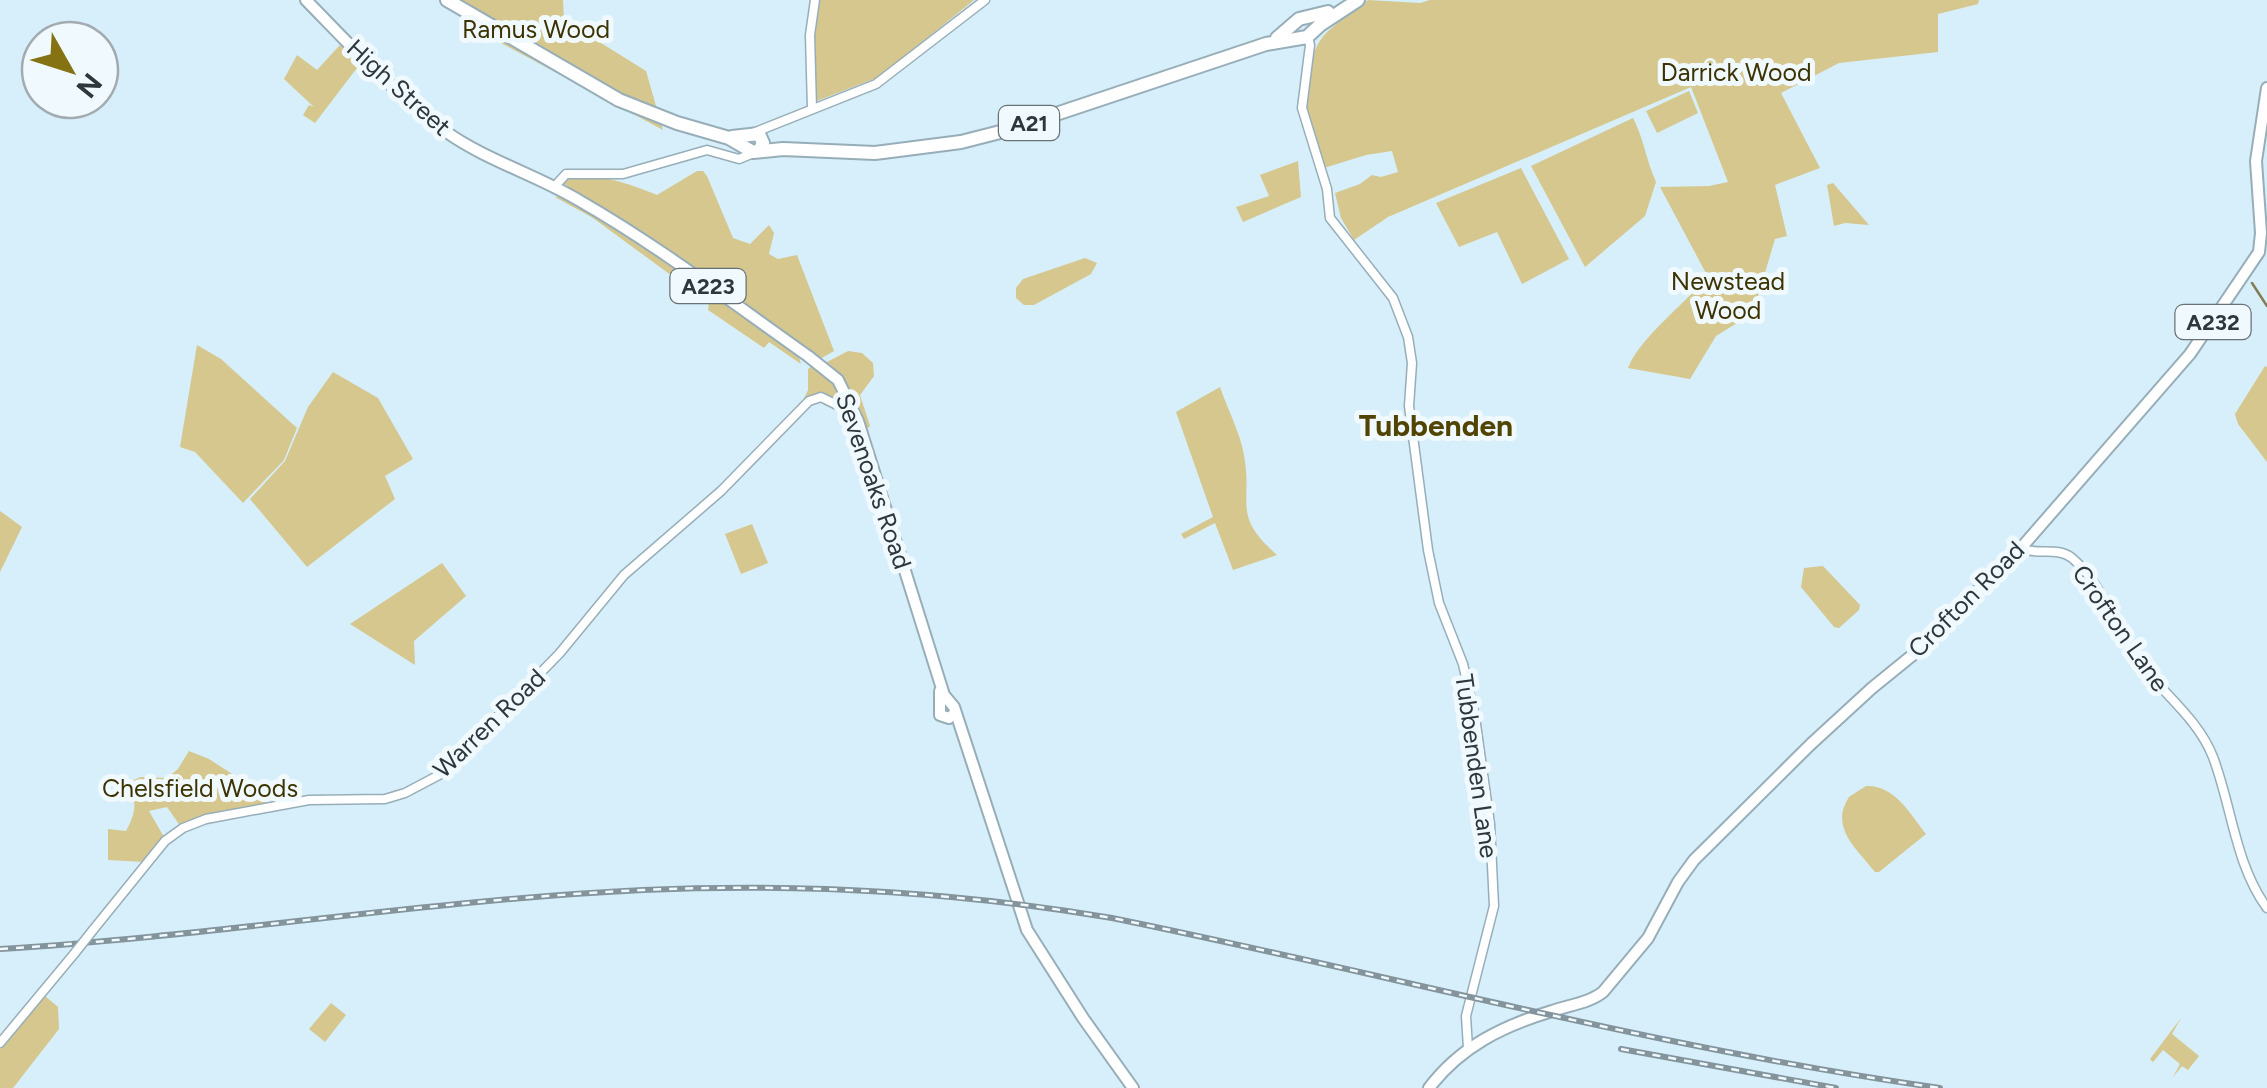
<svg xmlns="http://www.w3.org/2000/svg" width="2267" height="1088" viewBox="0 0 2267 1088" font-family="Figtree,sans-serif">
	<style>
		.green { fill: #d5c78d }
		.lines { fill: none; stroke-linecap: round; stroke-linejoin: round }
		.stream { stroke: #837c55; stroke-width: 2.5 }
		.secondary-casing { stroke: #97aeb9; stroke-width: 11 }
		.primary-casing { stroke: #97aeb9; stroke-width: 14 }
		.highway-casing { stroke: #97aeb9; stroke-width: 16 }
		.secondary { stroke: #fff; stroke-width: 8 }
		.primary { stroke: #fff; stroke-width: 10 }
		.highway { stroke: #fff; stroke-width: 12 }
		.rail-casing { stroke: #83949c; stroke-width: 6 }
		.rail { stroke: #f0f9fe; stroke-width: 2.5; stroke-dasharray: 8; stroke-linecap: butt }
		.secondary-bridge-casing { stroke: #97aeb9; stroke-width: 11; stroke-linecap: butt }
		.secondary-bridge { stroke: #fff; stroke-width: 8 }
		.labels { text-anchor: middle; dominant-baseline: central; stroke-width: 10; stroke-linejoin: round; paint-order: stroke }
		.shield { fill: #f0f9fe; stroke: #687176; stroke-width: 2.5 }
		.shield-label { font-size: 22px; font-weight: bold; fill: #2e373c }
		.park-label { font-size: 25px; fill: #3d3302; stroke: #f0f9fe }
		.street-label { font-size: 25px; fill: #2e373c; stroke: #f0f9fe }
		.quarter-label { font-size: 30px; font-weight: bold; fill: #514401; stroke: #f0f9fe }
	</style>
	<rect width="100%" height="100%" fill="#d7effa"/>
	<g class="green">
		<polygon points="455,0 563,0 564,20 646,71 663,130 488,36"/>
		<polygon points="818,0 974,0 879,77 814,102 814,36"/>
		<path d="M 1368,0 L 1420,3 L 1430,0 L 1979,0 L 1978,4 L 1938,14 L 1938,52 L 1839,63 L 1781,93 L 1820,168 L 1775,185 L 1787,236 L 1775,239 L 1753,313 L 1716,336 L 1690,379 L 1628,368 C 1639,339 1685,303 1708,277 L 1660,187 L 1709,186 L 1728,182 L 1691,87 L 1388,217 L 1354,240 L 1341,218 L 1335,193 L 1360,184 L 1372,175 L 1381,177 L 1398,172 L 1392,151 L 1366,155 L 1324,168 C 1320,154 1310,139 1307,124 C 1303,112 1305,98 1307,85 C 1315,29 1328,33 1368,0 Z"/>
		<polygon points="340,45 360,64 315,123 303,115 309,105 314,107 284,79 297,55 317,70"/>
		<polygon points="1689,91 1698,113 1657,133 1646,111"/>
		<path d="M 1633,118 C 1644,139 1646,160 1656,182 L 1645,216 L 1585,267 L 1531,166 Z"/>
		<polygon points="1298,161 1301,197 1243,222 1236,207 1269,196 1260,175"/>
		<polygon points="1521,168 1569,259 1522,284 1497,232 1459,247 1436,203"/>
		<path d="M 697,171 L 703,171 L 707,176 L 733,238 L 750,244 L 769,225 L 774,233 L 769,254 L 778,259 L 797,255 L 834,351 L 818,360 L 563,183 C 585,166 634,186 657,195 Z"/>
		<polygon points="1833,183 1869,225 1845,223 1834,226 1827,185"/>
		<polygon points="562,196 627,236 798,354 801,364 769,342 764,348 708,310 709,303 593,218 555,197"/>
		<polygon points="1085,258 1097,263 1091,274 1034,305 1024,305 1016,298 1016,288 1023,279"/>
		<polygon points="197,345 221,359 297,428 284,460 243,503 195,452 180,447"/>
		<polygon points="848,351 862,353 873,363 874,376 860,395 870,426 866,430 845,385 827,366 827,362"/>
		<polygon points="814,364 835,381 844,398 835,401 819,394 802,403 808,390 808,369"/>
		<polygon points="2265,366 2267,367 2267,468 2267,462 2238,424 2235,414"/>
		<polygon points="333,372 378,398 413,459 385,476 395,499 307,567 250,499 285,461 308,407"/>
		<path d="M 1220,387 C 1227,408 1240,432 1244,455 C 1253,505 1231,514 1277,555 L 1233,570 L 1215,523 L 1184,539 L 1181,534 L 1213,517 L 1176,412 Z"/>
		<polygon points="0,511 22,527 0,572"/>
		<polygon points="752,524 768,563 741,574 725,534"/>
		<polygon points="442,563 466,596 414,641 415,665 350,624"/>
		<polygon points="1823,566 1860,605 1859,610 1839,628 1834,627 1801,587 1804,568"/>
		<path d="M 189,751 L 209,759 L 266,796 L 269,805 L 181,827 L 167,807 L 149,811 L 164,837 L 145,862 L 108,860 L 108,829 L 126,831 C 136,813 138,801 127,784 L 140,777 L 167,778 L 178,769 Z"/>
		<path d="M 1866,786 C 1895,785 1910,814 1926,834 L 1879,872 L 1875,872 C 1857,849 1829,827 1849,797 Z"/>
		<polygon points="45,996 58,1007 59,1029 13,1088 0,1088 0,1049"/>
		<polygon points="331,1003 346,1015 325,1042 309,1029"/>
		<polygon points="2181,1018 2172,1034 2199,1056 2188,1070 2182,1066 2173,1077 2180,1064 2163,1050 2153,1062 2150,1059"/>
	</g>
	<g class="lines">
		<polyline class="stream" points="2252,283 2267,306"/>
		<g class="secondary-casing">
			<g id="secondary">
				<polyline points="1308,37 1310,45 1302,108 1327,189 1330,218 1393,298 1408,337 1412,363 1409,406 1428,550 1439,603 1463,664 1475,717 1490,824 1494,906 1466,1016 1468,1048"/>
				<polyline points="812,109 810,35 815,0"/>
				<polyline points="753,133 876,84 985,0"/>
				<polyline points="555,186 566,174 623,174 707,150 739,159 756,152"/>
				<path d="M 2021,548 C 2037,556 2057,546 2072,558 C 2102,583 2112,623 2133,654 C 2158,690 2197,716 2213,757 C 2232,807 2235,864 2267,908"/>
				<polyline points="93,930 165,841 183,828 206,819 309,800 385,799 405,793 441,774 559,654 624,575 721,491 809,401 821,397 837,405 849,400"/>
				<polyline points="0,1043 74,954"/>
			</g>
		</g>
		<g class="primary-casing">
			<g id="primary">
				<path d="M 306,0 C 350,45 394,93 445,131 C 485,160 537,175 580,201 C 660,247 733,303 808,356 L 838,380 L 858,421 L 944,695 L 954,707 L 1027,930 L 1083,1018 L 1133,1088"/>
				<polyline points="940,691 940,715 949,718 955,713"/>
				<path d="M 1429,1088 C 1461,1046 1503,1026 1552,1011 C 1569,1005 1589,1003 1603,992 L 1648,938 L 1678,882 L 1694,860 L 1811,744 L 1872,688 L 1941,632 L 1995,571 L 2021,548 L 2190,354 L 2259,252 L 2261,233 L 2256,161 L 2267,88"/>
			</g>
		</g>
		<g class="highway-casing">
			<g id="highway">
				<polyline points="447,0 619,100 677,123 729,138 753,152 783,149 875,153 961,142 1008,130 1266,44 1307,37 1320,25 1358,0"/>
				<polyline points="1277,38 1299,19 1328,12"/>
				<polyline points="732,137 759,134 763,143 759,151"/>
			</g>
		</g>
		<use href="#secondary" class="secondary"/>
		<use href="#primary" class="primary"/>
		<use href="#highway" class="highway"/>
		<g class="rail-casing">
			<g id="rail">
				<path d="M 0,949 C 215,936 428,900 643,890 C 798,883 959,892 1112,918 C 1388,974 1661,1049 1940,1088"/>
				<polyline points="1621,1049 1836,1088"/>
			</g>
		</g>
		<use href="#rail" class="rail"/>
		<g class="secondary-bridge-casing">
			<polyline id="secondary-bridge" points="74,954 93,930"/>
		</g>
		<use href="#secondary-bridge" class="secondary-bridge"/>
	</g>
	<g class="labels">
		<g class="shield">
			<rect x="999" y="106" width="60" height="34" rx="8"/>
			<rect x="670.5" y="269" width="75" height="34" rx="8"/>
			<rect x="2175.5" y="305" width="75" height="34" rx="8"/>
		</g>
		<g class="shield-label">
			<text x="1029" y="123">A21</text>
			<text x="708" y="286">A223</text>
			<text x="2213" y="322">A232</text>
		</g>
		<g class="park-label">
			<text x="536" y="29">Ramus Wood</text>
			<text x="1736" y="72">Darrick Wood</text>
			<text x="1728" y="281">Newstead<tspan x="1728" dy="29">Wood</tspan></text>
			<text x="200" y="788">Chelsfield Woods</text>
		</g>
		<g class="street-label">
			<text transform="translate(399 87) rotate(42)">High Street</text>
			<text transform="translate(874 481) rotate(71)">Sevenoaks Road</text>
			<text transform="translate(1966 599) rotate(-45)">Crofton Road</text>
			<text transform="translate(2121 628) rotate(55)">Crofton Lane</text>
			<text transform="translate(489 723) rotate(-44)">Warren Road</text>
			<text transform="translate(1477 766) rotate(82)">Tubbenden Lane</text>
		</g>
		<g class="quarter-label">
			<text x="1436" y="425">Tubbenden</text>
		</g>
	</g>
	<g transform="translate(70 70) rotate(129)"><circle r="48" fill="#f0f9fe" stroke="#a2abb0" stroke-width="2.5"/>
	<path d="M0-8L18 38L0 25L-18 38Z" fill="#857213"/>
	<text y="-15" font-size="28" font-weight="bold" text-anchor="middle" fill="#2e373c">N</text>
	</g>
</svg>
